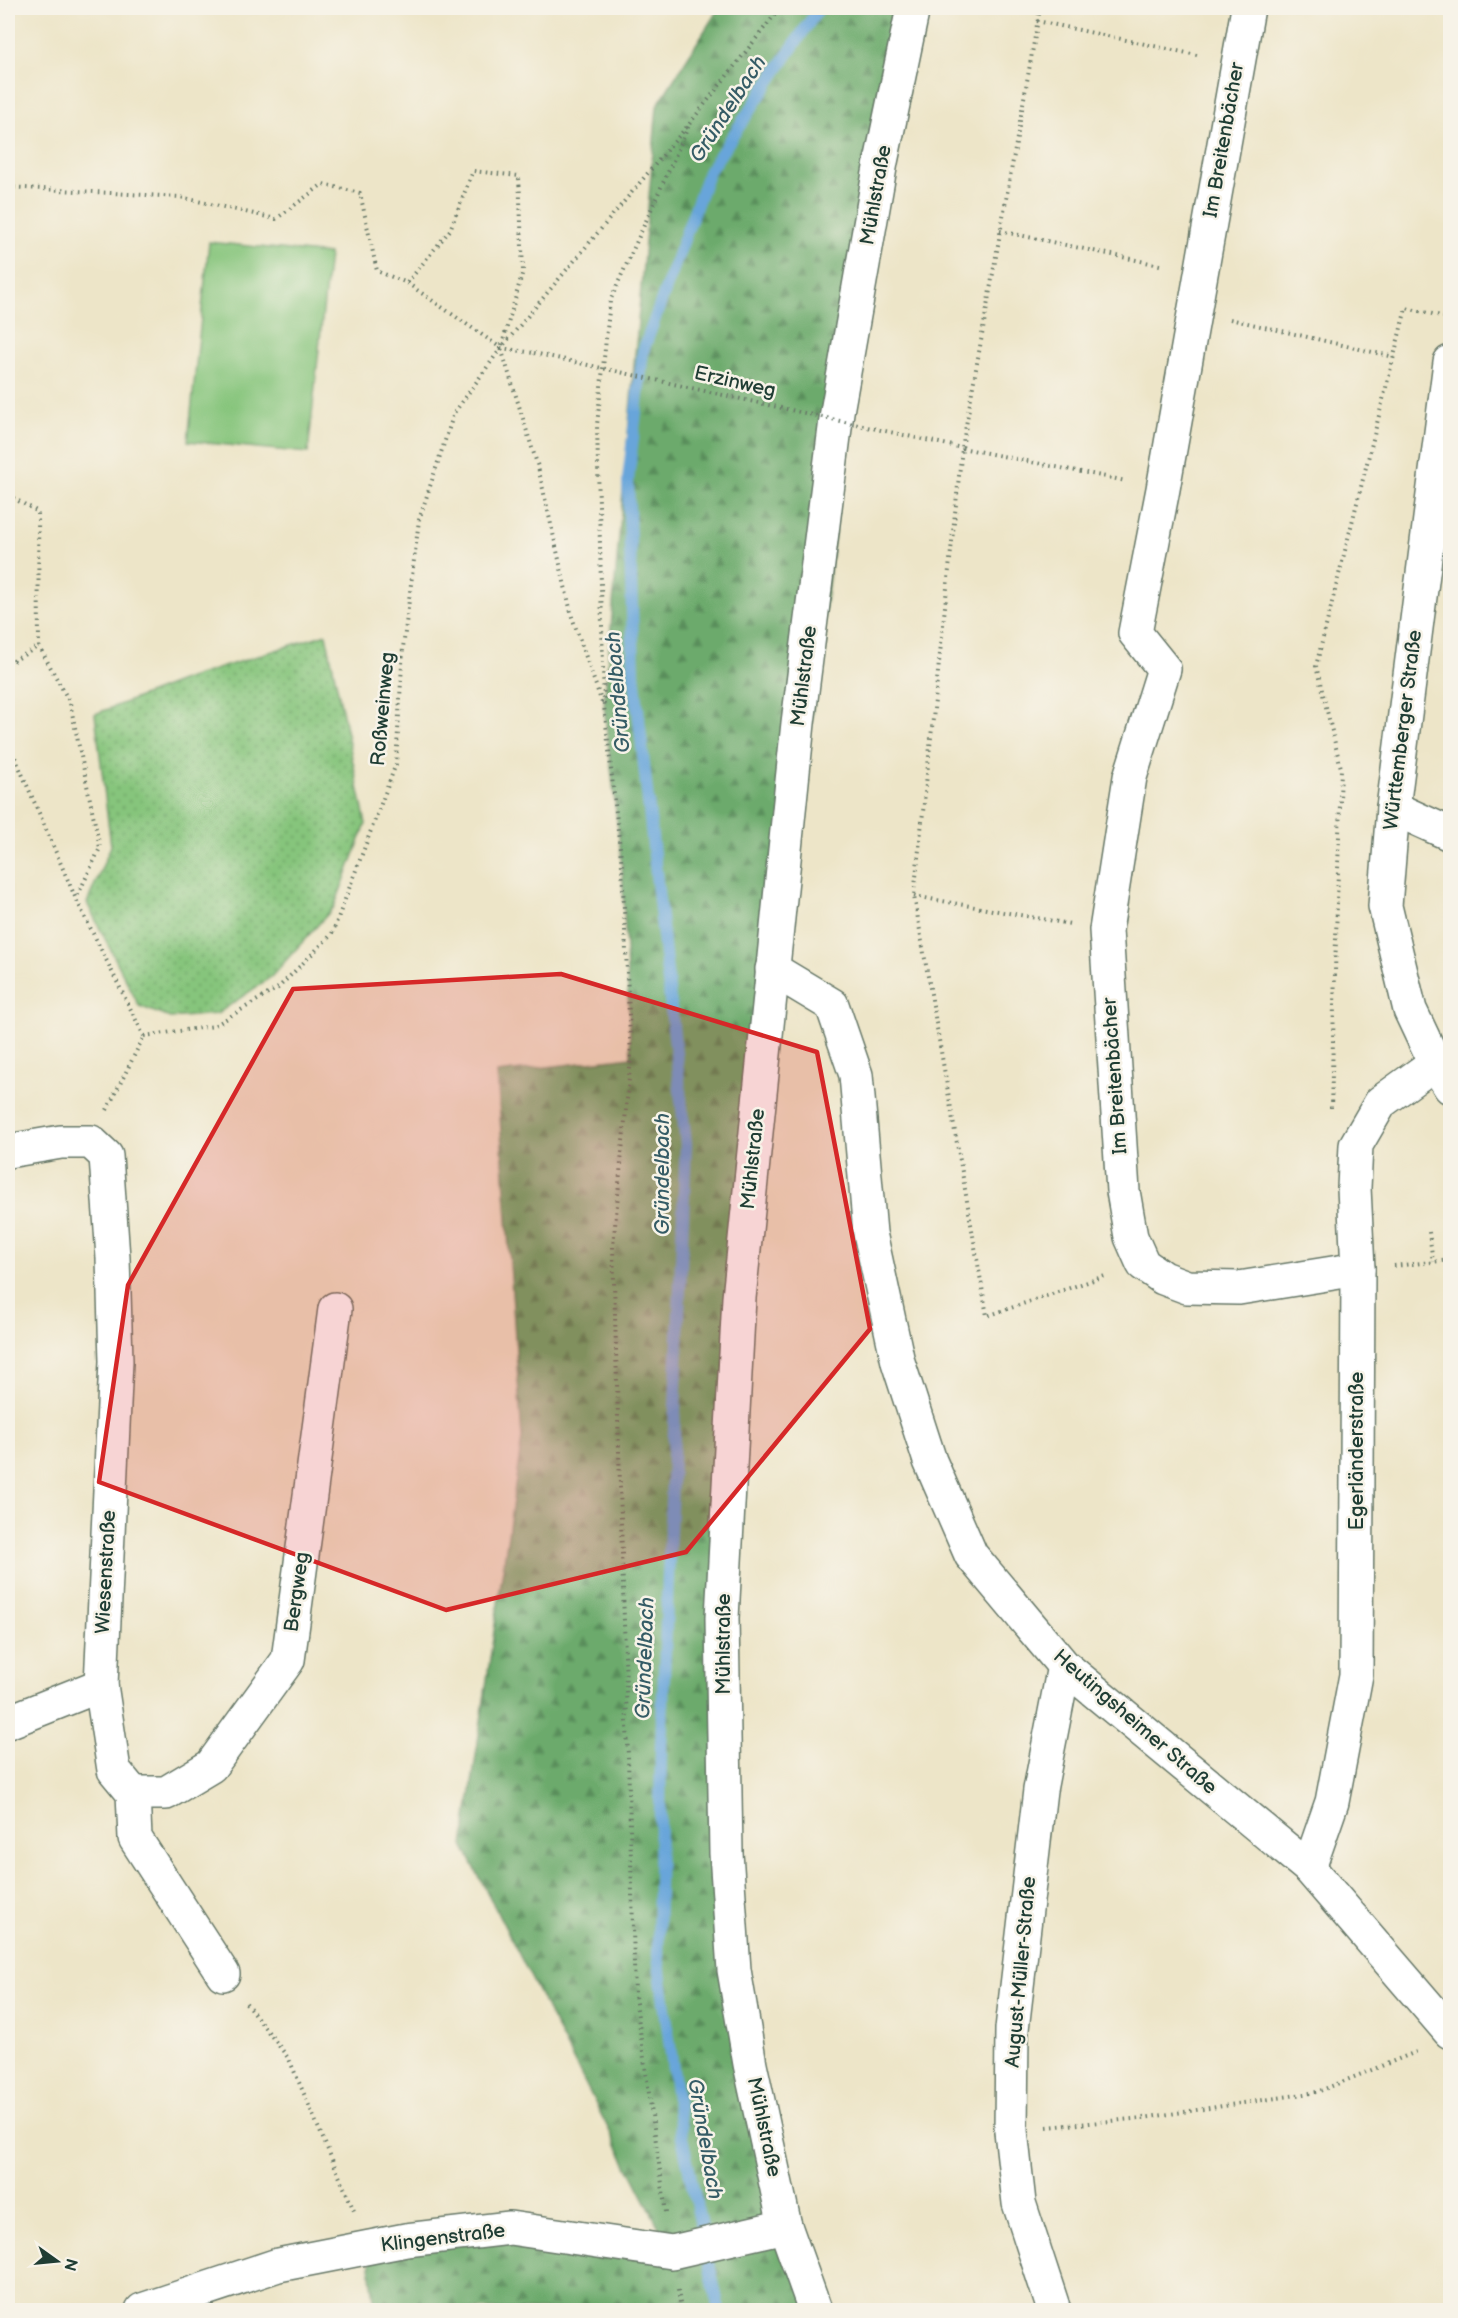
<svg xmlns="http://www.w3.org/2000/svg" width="1458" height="2318" viewBox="0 0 1458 2318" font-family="'Balsamiq Sans',sans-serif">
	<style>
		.grass { fill: url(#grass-dots); stroke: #528158; stroke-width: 1.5 }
		.forest { fill: url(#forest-firs); stroke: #467450; stroke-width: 1.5 }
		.pitch { fill: #86c57c; stroke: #528158; stroke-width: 1.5 }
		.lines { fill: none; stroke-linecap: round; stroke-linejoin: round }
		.stream { stroke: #68a5da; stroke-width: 12 }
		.minor-casing { stroke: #677868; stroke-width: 36 }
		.major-casing { stroke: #677868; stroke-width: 36 }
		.path { stroke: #677868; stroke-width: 4; stroke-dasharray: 1.5 4.5; stroke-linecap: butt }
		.minor { stroke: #fff; stroke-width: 33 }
		.major { stroke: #fff; stroke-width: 33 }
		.path-bridge { stroke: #677868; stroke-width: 4; stroke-dasharray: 1.5 4.5; stroke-linecap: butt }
		.marked { fill: #d62828; fill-opacity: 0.2; stroke: #d62828; stroke-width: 4.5; stroke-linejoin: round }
		.labels { text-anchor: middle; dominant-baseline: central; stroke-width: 5; stroke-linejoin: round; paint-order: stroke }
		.street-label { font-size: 20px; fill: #1f3d34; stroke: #f7f3e8 }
		.water-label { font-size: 21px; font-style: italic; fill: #355c66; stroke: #f7f3e8 }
	</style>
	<defs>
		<pattern id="grass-dots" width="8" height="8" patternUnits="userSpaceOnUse" patternTransform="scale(1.5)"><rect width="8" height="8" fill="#86c57c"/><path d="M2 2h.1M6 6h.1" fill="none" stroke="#6da166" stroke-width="1.8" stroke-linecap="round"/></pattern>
		<pattern id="forest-firs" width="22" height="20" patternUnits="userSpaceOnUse" patternTransform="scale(1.5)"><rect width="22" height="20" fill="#6caa6c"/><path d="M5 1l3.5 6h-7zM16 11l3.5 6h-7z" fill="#588c5a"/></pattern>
	</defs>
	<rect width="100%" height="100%" fill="#f7f3e8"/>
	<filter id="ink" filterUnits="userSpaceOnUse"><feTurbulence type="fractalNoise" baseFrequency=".0167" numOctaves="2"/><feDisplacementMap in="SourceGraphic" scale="12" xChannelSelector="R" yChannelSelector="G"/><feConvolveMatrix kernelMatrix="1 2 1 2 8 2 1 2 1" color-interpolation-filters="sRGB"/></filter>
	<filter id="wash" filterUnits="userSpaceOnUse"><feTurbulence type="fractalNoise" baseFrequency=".008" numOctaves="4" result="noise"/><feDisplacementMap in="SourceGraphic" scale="24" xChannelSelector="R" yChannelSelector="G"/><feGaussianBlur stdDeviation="1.35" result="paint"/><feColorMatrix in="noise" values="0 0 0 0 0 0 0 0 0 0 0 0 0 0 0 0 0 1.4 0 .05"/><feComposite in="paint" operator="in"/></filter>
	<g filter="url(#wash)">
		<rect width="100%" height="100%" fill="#ede5c8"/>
		<polygon class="grass" points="326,634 366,824 334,907 271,977 217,1014 170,1018 139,1006 87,903 111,846 95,714 189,678"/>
		<polygon class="forest" points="719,8 913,8 881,162 739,1298 734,1970 815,2310 375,2310 368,2248 510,2228 671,2251 463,1845 522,1438 497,1073 631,1057 622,866 604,706 657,106"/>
		<polygon class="pitch" points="209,242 329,254 308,453 188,441"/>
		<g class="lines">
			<polyline class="stream" points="719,2310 682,2137 658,1956 661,1747 686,1144 634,674 628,480 643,351 709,171 819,8"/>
		</g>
	</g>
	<g filter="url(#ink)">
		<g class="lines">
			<g class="minor-casing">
				<g id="minor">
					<polyline points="1248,8 1163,489 1135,633 1164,669 1130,777 1106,930 1123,1191 1131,1237 1143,1264 1163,1278 1187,1287 1239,1288 1358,1269"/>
					<polyline points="1450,362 1393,808 1385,906 1410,1010 1435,1063 1450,1087"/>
					<polyline points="1393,808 1450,834"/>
					<polyline points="772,969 832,1005 856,1075 870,1233 898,1362 930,1461 971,1555 1064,1666 1309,1868 1450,2032"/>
					<polyline points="8,1151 61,1142 91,1142 106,1156 113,1258 116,1361 101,1685 114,1770 133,1793 135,1838 223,1974"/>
					<polyline points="8,1722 101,1685"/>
					<polyline points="133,1793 166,1793 211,1766 288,1660 335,1309"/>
					<polyline points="1309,1868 1332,1802 1356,1675 1358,1269 1354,1188 1356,1145 1381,1102 1435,1063"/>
					<polyline points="142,2310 278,2265 406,2240 510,2228 672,2252 785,2226"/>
					<polyline points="1054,2310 1019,2203 1011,2131 1012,2029 1040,1790 1064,1666"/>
				</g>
			</g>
			<g class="major-casing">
				<polyline id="major" points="815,2310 785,2226 750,2064 734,1970 726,1853 722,1618 739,1298 798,723 837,412 881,162 913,8"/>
			</g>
			<g class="path">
				<polyline points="1040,8 962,448 914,896 987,1316 1108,1275"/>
				<polyline points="1037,21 1201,56"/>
				<polyline points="8,187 180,197 276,219 323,184 360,193 377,271 407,283 450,230 473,171 519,176 523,271 501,348 538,467 572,617 602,703"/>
				<polyline points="1000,231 1164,266"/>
				<polyline points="407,283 501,348 534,353"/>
				<polyline points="1230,319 1394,357"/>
				<polyline points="962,448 1126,481"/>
				<polyline points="8,495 38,512 39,646 70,703 100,848 76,899"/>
				<polyline points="8,664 39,646"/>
				<polyline points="8,741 76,899 144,1036"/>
				<polyline points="914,896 1070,924"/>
				<polyline points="144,1036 214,1026 278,988 332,934 396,764 403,648 419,520 454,413 501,348 690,123 780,8"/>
				<polyline points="1331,1108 1341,768 1316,666 1406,308 1450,318"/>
				<polyline points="107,1110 144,1036"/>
				<polyline points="1429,1232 1433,1262"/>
				<polyline points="1394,1266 1450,1260"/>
				<polyline points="246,2003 289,2059 355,2213"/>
				<polyline points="1047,2127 1143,2118 1317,2092 1416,2052"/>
				<polyline points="666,2212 635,1996 613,1247 631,1057 622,866 604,706 597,425 610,301 690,123"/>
				<polyline points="678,2290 681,2310"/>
			</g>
			<use href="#minor" class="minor"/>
			<use href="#major" class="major"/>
			<polyline class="path-bridge" points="534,353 962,448"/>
		</g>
	</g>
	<path class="marked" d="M 561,974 L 817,1052 L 870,1329 L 686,1552 L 446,1610 L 99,1482 L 128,1285 L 293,989 Z"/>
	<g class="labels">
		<g class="street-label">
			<text transform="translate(1224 140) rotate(-80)">Im Breitenbächer</text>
			<text transform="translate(876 195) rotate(-80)">Mühlstraße</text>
			<text transform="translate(735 382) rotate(13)">Erzinweg</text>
			<text transform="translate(804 676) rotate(-83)">Mühlstraße</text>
			<text transform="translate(383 709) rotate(-85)">Roßweinweg</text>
			<text transform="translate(1403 730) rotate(-83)">Württemberger Straße</text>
			<text transform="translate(1115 1076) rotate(-94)">Im Breitenbächer</text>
			<text transform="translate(753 1159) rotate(-84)">Mühlstraße</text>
			<text transform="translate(1357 1451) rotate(-90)">Egerländerstraße</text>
			<text transform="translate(106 1572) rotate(-87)">Wiesenstraße</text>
			<text transform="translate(297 1592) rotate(-82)">Bergweg</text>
			<text transform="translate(724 1644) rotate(-90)">Mühlstraße</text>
			<text transform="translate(1135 1722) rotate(41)">Heutingsheimer Straße</text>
			<text transform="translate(1021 1972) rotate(-85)">August-Müller-Straße</text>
			<text transform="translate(764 2127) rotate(78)">Mühlstraße</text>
			<text transform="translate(443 2238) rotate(-7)">Klingenstraße</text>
		</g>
		<g class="water-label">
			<text transform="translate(728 109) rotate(-57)">Gründelbach</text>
			<text transform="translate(618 692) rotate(-95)">Gründelbach</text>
			<text transform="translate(662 1174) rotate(-90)">Gründelbach</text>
			<text transform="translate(645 1658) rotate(-88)">Gründelbach</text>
			<text transform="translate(705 2139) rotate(80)">Gründelbach</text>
		</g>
	</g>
	<rect width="1458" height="2318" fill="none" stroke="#f7f3e8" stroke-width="30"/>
	<g transform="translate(57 2261) rotate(105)" stroke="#f7f3e8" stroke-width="4.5" paint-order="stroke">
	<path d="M0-4.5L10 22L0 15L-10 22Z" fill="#1f3d34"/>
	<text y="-9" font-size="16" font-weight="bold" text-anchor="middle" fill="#1f3d34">N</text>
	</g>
</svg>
